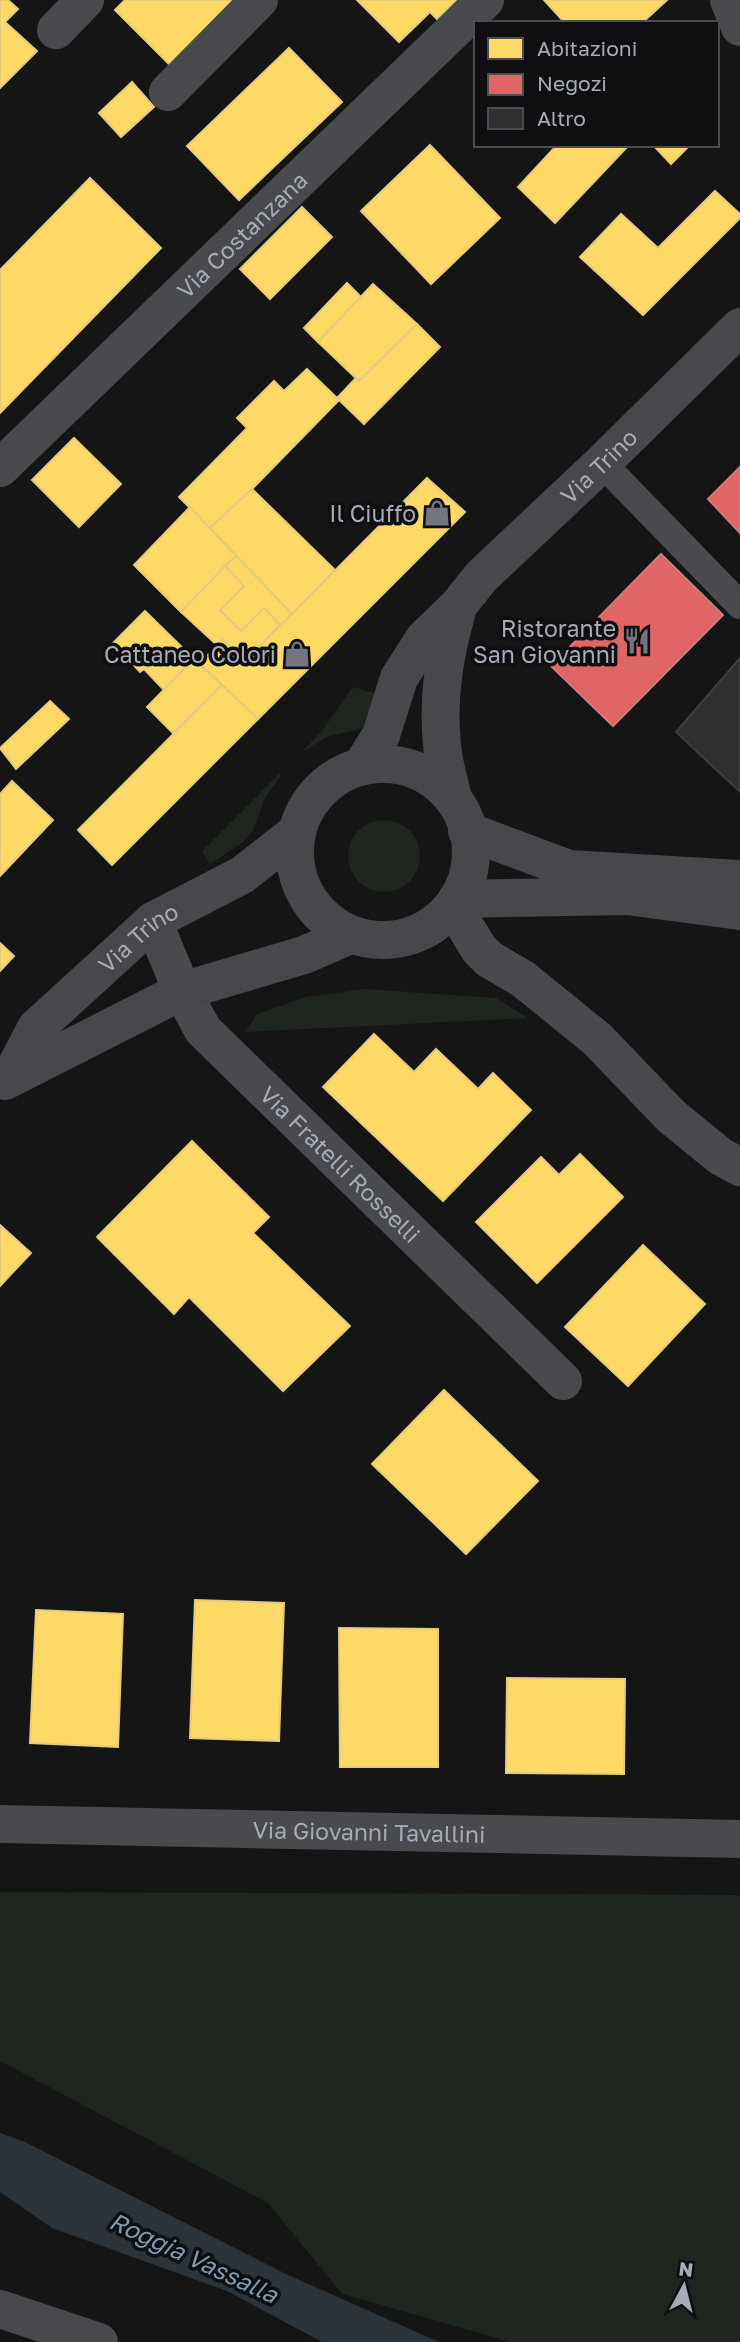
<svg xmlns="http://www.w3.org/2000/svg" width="740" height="2342" viewBox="0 0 740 2342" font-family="'Golos Text',sans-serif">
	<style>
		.green { fill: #1f251f }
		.water { fill: #2b3238 }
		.homes { fill: #ffd966; stroke: #e4cb7e; stroke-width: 2 }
		.shops { fill: #e06666; stroke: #cf7b7e; stroke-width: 2 }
		.building { fill: #2f2f30; stroke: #3d3e41; stroke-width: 2 }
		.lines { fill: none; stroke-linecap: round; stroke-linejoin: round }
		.lane { stroke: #494a4e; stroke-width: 28 }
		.street { stroke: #494a4e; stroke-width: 38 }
		.secondary { stroke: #48484c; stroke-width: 38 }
		.labels { text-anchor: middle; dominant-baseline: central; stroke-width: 7; stroke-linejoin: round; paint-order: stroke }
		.street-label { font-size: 23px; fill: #a6abb6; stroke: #0f0f11 }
		.poi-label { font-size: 23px; fill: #a6abb6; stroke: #0f0f11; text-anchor: end }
		.water-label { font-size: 24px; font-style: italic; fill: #7e99b0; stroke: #0f0f11 }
	</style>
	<rect width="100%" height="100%" fill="#151515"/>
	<g class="green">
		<polygon points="353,687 375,693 363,728 327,737 302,752 321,732"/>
		<polygon points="280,773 281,776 265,798 253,831 242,843 210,864 202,851"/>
		<circle cx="384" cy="856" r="36"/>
		<polygon points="365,989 496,998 528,1018 245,1032 257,1014 305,997"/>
		<polygon points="0,1892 740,1895 740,2342 510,2342 342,2294 268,2203 0,2061"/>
	</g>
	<polygon class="water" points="0,2133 25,2142 286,2274 439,2342 322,2342 227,2291 52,2228 0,2192"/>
	<g class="homes">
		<polygon points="0,0 8,0 18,9 5,22 37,51 0,88"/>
		<polygon points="125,0 241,0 173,68 115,10"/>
		<polygon points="357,0 456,0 437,19 430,12 399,42"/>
		<polygon points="544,0 667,0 642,23 565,23"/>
		<polygon points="289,48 342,102 239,200 187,146"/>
		<polygon points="132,82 154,107 121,137 99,113"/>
		<polygon points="430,145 500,218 431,284 361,211"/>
		<polygon points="557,145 629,145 555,223 518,187"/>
		<polygon points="653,145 690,145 671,164"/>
		<polygon points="90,178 161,248 0,413 0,270"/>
		<polygon points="715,191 740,214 740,218 643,315 580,257 621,214 658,248"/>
		<polygon points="302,207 332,237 270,299 240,269"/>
		<polygon points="347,283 361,297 318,342 304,328"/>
		<polygon points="373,284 417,324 359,381 318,342"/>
		<polygon points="417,324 440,347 364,424 337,398 356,378 359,381"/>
		<polygon points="307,369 339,400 252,489 210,528 179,497 247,428 237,418 274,381 284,391"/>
		<polygon points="74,438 121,484 79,527 32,480"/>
		<polygon points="427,478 465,512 258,719 200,664 222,639 245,661"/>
		<polygon points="252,489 335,570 292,614 210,528"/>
		<polygon points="190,507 236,556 181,612 134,565"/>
		<polygon points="236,556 292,614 280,625 264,608 241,631 220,610 244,586 225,566"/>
		<polygon points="225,566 244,586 220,610 241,631 264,608 280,625 245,661 222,639 217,645 181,612"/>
		<polygon points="145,611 194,659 164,690 144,669 140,672 113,643"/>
		<polygon points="194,659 222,685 173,733 147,707"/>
		<polygon points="222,685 258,719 112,865 78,830"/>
		<polygon points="50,701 69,719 16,769 0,748"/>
		<polygon points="12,781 53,820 0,876 0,794"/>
		<polygon points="0,943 14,956 0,971"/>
		<polygon points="374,1034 414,1072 436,1049 478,1089 493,1073 531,1110 443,1201 323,1087"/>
		<polygon points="192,1141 269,1217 253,1233 350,1326 283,1391 189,1297 174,1314 97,1237"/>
		<polygon points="580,1154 623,1197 537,1283 476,1222 541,1157 559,1175"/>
		<polygon points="0,1225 31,1253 0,1286"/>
		<polygon points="643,1245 705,1304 628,1386 565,1327"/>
		<polygon points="444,1390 538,1481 466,1554 372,1464"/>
		<polygon points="195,1600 284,1603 279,1741 190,1738"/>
		<polygon points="36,1610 123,1614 118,1747 30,1743"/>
		<polygon points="339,1628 438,1629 438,1767 340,1767"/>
		<polygon points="507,1678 625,1679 624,1774 506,1773"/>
	</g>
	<g class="shops">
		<polygon points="740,467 740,533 708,499"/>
		<polygon points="661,554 723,615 613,726 551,666"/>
	</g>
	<polygon class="building" points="740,658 740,792 676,732"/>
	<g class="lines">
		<polyline class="lane" points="602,463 740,605"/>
		<g class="street">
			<polyline points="729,0 740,27"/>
			<polyline points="56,30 85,0"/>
			<polyline points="168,92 259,0"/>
			<path id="s1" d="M 0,468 L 485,0"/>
			<polyline points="453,906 479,949 489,959 523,979 597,1039 671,1116 720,1156 740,1167"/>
			<path id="s2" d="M 153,921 L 182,991 L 203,1030 L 563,1381"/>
			<path id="s3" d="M 0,1824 L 740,1839"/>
			<polyline points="0,2309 99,2342"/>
		</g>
		<g class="secondary">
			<circle cx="383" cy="852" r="88"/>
			<path id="s4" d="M 361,767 L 381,735 L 399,678 L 424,639 L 458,606 L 481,577 L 602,463 L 740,327"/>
			<path d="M 453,798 C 449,780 443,762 442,744 C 437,696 445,653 458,607"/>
			<polyline points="467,831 569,869 740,879"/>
			<polyline points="457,899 627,896 740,911"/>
			<path id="s5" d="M 11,1076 L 36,1028 L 153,921 L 242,875 L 297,832"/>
			<polyline points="5,1081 182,991 304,955 350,935"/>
		</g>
	</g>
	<defs>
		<g id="shop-bare" transform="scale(2.1)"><path d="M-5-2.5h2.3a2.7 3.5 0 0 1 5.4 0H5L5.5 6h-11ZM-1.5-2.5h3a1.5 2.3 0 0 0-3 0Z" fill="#73767e" stroke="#0f0f11" stroke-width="2.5" paint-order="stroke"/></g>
		<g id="restaurant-bare" transform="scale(2.1)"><path d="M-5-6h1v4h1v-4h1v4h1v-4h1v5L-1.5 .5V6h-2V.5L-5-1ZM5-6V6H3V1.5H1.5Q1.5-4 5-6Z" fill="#73767e" stroke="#0f0f11" stroke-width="2.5" paint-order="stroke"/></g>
	</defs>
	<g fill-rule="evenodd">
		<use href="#shop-bare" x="437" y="513"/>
		<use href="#restaurant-bare" x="637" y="641"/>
		<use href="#shop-bare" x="297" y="654"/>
	</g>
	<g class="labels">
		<g class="street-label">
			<text stroke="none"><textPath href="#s1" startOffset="336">Via Costanzana</textPath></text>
			<text stroke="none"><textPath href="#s4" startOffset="390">Via Trino</textPath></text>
			<text stroke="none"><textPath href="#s5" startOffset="191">Via Trino</textPath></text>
			<text stroke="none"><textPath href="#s2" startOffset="312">Via Fratelli Rosselli</textPath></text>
			<text stroke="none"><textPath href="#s3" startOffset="369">Via Giovanni Tavallini</textPath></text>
		</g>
		<g class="poi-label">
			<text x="416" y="513">Il Ciuffo</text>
			<text x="616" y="628">Ristorante<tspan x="616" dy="26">San Giovanni</tspan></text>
			<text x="276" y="654">Cattaneo Colori</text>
		</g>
		<g class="water-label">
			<text transform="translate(194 2257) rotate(25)">Roggia Vassalla</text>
		</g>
	</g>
	<rect x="474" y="21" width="245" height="126" fill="#0f0f11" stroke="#4b4d53" stroke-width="2"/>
	<rect x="488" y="38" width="35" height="21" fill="#ffd966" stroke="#4b4d53" stroke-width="2"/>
	<text x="537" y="56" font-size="21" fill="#a6abb6">Abitazioni</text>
	<rect x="488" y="74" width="35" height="21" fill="#e06666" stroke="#4b4d53" stroke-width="2"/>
	<text x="537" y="91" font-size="21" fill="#a6abb6">Negozi</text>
	<rect x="488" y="108" width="35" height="21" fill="#2f2f30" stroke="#4b4d53" stroke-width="2"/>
	<text x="537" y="126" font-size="21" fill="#a6abb6">Altro</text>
	<g transform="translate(684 2286) rotate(7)" stroke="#0f0f11" stroke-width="5" paint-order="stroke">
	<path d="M0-5L12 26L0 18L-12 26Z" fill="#a6abb6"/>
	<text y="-10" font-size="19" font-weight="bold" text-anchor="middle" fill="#a6abb6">N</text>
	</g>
</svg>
